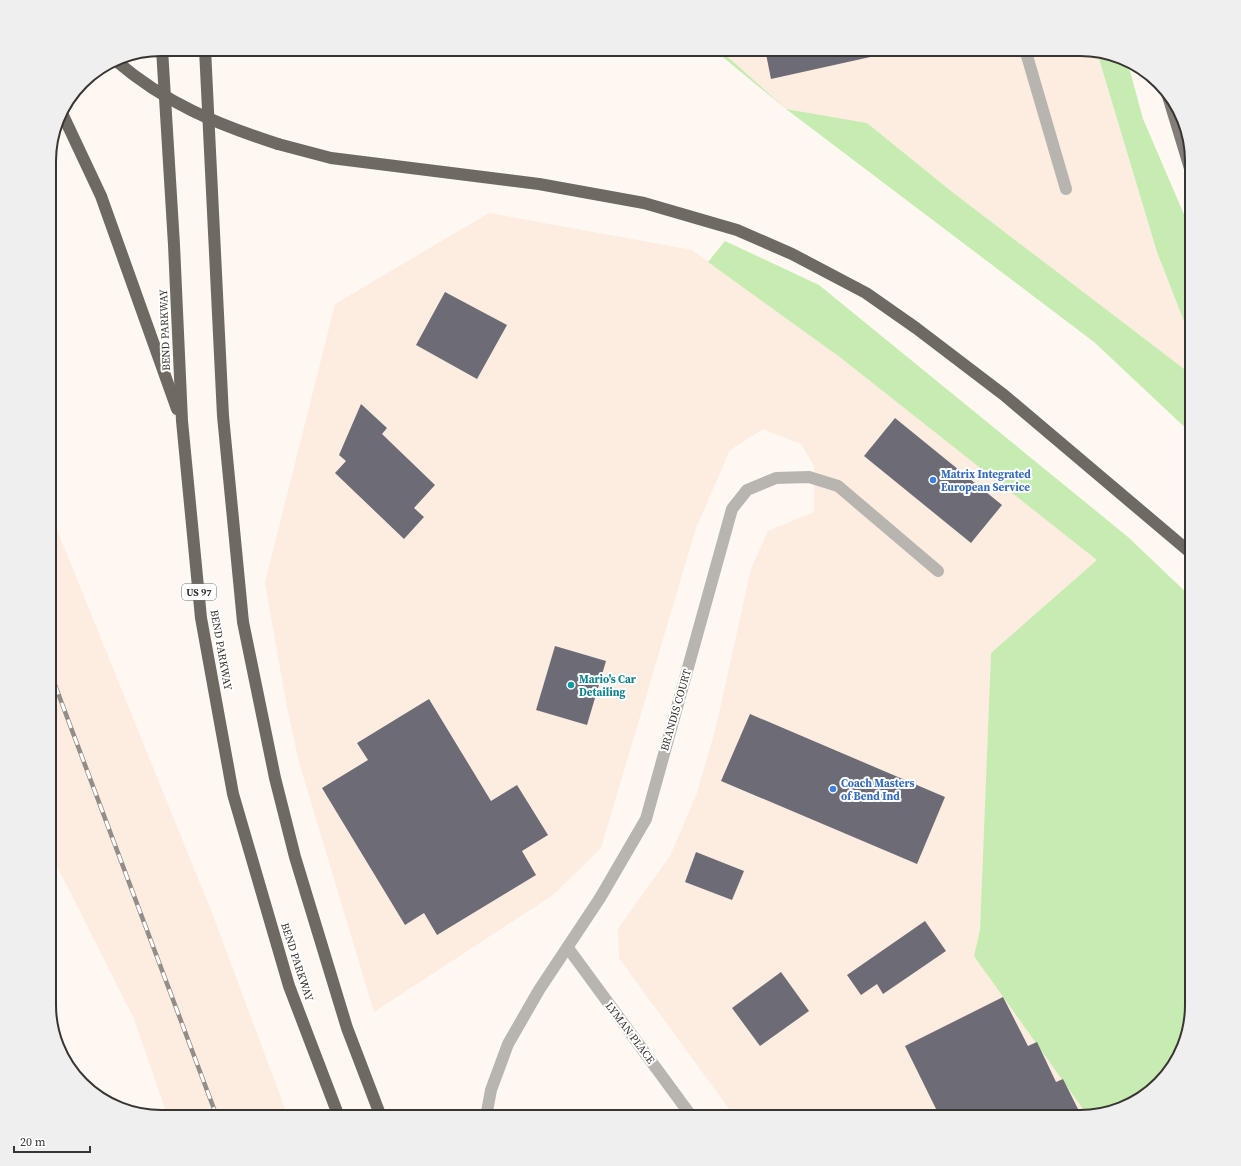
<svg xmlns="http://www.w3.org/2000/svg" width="1241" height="1166" viewBox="0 0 1241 1166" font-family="'Source Serif 4',serif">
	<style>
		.built { fill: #fdece0 }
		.green { fill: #c7ecb1 }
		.building { fill: #6d6c76 }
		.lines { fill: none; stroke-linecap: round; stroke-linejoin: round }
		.minor { stroke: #b8b5b1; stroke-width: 12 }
		.major { stroke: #827d76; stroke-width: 12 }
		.highway { stroke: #6e6961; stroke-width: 12 }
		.rail-casing { stroke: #938d88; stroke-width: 4.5 }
		.rail { stroke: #fff; stroke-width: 3; stroke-dasharray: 9; stroke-linecap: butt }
		.highway-bridge { stroke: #6e6961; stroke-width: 12 }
		.shop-dot { fill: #3f7fe0; stroke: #fff; stroke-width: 1.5 }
		.culture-dot { fill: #0f9aa8; stroke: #fff; stroke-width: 1.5 }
		.labels { text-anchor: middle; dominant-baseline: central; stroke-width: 4; stroke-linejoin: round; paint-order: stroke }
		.shield { fill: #fff; stroke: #74716f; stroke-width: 1 }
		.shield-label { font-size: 10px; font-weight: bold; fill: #383431 }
		.street-label { font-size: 11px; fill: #383431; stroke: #fff }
		.shop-label { font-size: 11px; font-weight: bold; fill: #366cbe; stroke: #fff; text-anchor: start }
		.culture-label { font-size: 11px; font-weight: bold; fill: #0d838f; stroke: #fff; text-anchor: start }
		.rim { fill: none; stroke: #383431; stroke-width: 2 }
	</style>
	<rect width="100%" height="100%" fill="#fff7f1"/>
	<g class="built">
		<polygon points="719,49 1087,49 1097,52 1157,252 1192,343 1192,375 951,191 867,123 786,109"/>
		<polygon points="489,213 692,250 841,358 1098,560 991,653 980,930 975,956 1088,1116 735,1117 619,958 618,929 670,856 697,793 716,727 751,569 768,531 814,512 814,466 801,444 763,429 730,450 696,528 601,848 553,895 374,1012 299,762 287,707 265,583 335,304"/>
		<polygon points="49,510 214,918 288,1117 168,1117 134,1019 49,850"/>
	</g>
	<g class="green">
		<polygon points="713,49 719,49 786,109 867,123 951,191 1192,375 1192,434 1094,342 786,109"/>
		<polygon points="1097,52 1123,58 1127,60 1143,119 1192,233 1192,342 1157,252"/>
		<polygon points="725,241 819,285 1128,537 1192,598 1192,1005 1183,1048 1159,1084 1123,1108 1088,1116 974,956 980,930 991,653 1097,560 841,358 708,262"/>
	</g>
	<g class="building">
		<polygon points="765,49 902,49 902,50 771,79"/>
		<polygon points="445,292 507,325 477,379 416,345"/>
		<polygon points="361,404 387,428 382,434 435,485 414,508 424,517 404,539 335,473 346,461 339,455"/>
		<polygon points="895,418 1002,505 971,543 864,456"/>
		<polygon points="555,646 606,661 587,725 536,710"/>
		<polygon points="429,699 491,801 517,785 548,835 522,851 536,875 437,935 424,913 405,925 322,788 368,760 357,743"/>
		<polygon points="750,714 945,797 917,864 721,781"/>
		<polygon points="696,852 744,871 732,900 685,882"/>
		<polygon points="925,921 946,951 883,994 877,984 861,995 847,975"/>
		<polygon points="781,972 809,1011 760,1046 732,1008"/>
		<polygon points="1003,997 1028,1046 1037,1042 1056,1082 1063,1079 1082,1117 940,1117 905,1046"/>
	</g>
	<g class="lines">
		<g class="minor">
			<polyline points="1025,49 1066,189"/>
			<polyline points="568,948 692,1117"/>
			<polyline points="486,1117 491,1090 508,1044 539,990 600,898 646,819 732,509 747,490 776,478 809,477 838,486 938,571"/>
		</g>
		<polyline class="major" points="1168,96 1192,175"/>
		<g class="highway">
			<polyline points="162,49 174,245 182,421 201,618 233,794 289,986 339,1117"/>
			<polyline points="205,49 223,416 243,622 275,778 295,857 347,1028 381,1117"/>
			<polyline points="61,111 101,196 177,409"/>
			<polyline points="278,144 331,158 539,184 644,203 737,230 792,254 866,293 916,328 1004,395 1192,554"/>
		</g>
		<g class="rail-casing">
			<polyline id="rail" points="49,669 217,1117"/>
		</g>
		<use href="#rail" class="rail"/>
		<path class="highway-bridge" d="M 115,60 C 165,103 216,124 278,144"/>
	</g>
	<g class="shop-dot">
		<circle cx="933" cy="480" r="4"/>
		<circle cx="833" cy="789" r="4"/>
	</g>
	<circle class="culture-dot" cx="571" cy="685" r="4"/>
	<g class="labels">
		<rect class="shield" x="182" y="584" width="34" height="16" rx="3"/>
		<g class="shield-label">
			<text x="199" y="592">US 97</text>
		</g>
		<g class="street-label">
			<text transform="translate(165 330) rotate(-92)">BEND PARKWAY</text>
			<text transform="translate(221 650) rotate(80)">BEND PARKWAY</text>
			<text transform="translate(676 710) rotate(-74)">BRANDIS COURT</text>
			<text transform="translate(297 962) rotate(72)">BEND PARKWAY</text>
			<text transform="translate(630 1033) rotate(53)">LYMAN PLACE</text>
		</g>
		<g class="shop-label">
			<text x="941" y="474">Matrix Integrated<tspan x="941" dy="13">European Service</tspan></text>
			<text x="841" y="783">Coach Masters<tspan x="841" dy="13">of Bend Ind</tspan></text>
		</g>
		<g class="culture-label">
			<text x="579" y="679">Mario's Car<tspan x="579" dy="13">Detailing</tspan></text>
		</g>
	</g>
	<path d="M0 0H1241V1166H0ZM161 56H1080A105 105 0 0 1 1185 161V1005A105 105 0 0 1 1080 1110H161A105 105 0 0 1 56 1005V161A105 105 0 0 1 161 56Z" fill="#efefef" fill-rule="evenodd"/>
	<path class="rim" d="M161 56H1080A105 105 0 0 1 1185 161V1005A105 105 0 0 1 1080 1110H161A105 105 0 0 1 56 1005V161A105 105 0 0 1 161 56Z"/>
	<path d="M14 1146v6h76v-6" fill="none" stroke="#383431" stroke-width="2"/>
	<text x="20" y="1146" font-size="12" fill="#383431" stroke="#ffffff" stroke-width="3" paint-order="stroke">20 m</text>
</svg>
